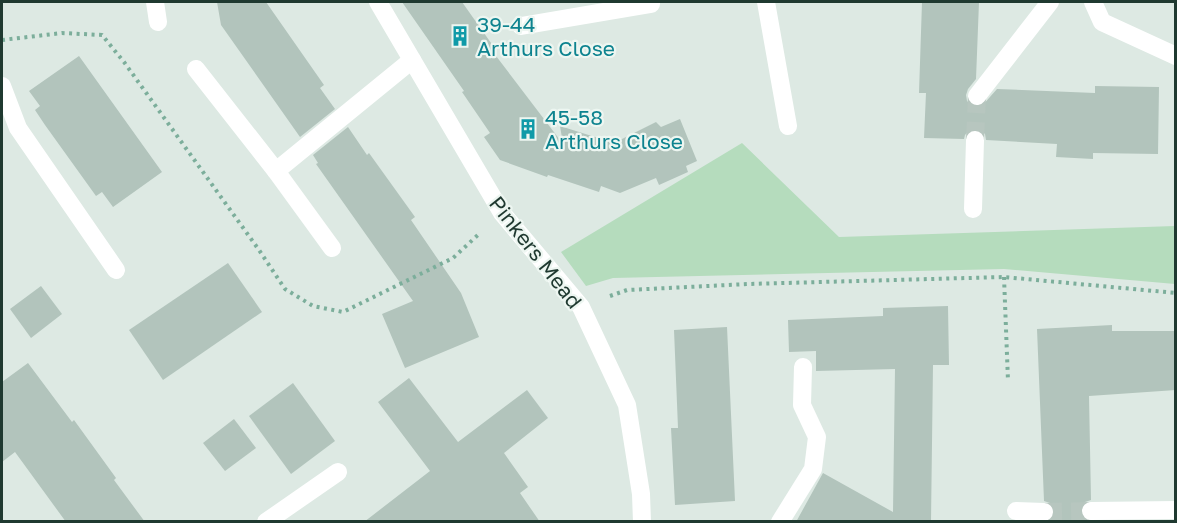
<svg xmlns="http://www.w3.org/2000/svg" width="1177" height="523" viewBox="0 0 1177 523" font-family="'Golos Text',sans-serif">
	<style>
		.green { fill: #b5dcbd }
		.building { fill: #b2c4bc }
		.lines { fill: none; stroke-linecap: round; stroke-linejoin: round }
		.minor-tunnel { stroke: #b7c6bf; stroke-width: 18; stroke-dasharray: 18 9; stroke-linecap: butt }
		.path { stroke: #7cae9b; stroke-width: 4; stroke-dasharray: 3 4.5; stroke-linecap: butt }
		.minor { stroke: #fff; stroke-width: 18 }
		.labels { text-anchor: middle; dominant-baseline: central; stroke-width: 4.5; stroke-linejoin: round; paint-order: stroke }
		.culture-label { font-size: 21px; fill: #0d838f; stroke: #edf6f1; text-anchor: start }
		.street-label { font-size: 21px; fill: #1f3930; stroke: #edf6f1 }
	</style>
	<rect width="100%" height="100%" fill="#dde9e3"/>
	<polygon class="green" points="742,143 839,237 1175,226 1175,284 1004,269 613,278 586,286 561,252"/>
	<g class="building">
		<polygon points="217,2 266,2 324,85 320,88 335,109 300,137 221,25"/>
		<polygon points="402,2 462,2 496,50 493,52 563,144 560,126 614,143 656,122 661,127 680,119 697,161 686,166 688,172 659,185 656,178 620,193 601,186 599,192 548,175 547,177 500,160 484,137 490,133 462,92 464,91"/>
		<polygon points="922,2 979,2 976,79 968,89 966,95 967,101 971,105 976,107 982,106 997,89 1095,93 1095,86 1159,87 1158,154 1093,153 1093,159 1056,157 1057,144 986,140 985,134 980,130 976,129 969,130 965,135 964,139 924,138 926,93 919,93"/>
		<polygon points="79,56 162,172 113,207 102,192 96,196 45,125 35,110 40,106 29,91"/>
		<polygon points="348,127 367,155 369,153 415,217 411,220 461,293 479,337 405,368 382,314 413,301 316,164 318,163 313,155"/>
		<polygon points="228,263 262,312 163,380 129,330"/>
		<polygon points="41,286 62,314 31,338 10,309"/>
		<polygon points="948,306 949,365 933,365 931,522 796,522 823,473 893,512 895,369 816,371 816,351 789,352 788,320 883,316 883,308"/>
		<polygon points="1112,325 1112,331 1176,331 1176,390 1089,396 1091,500 1085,502 1082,505 1080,511 1082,517 1088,522 1050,522 1054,517 1055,512 1054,506 1050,503 1044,501 1037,329"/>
		<polygon points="727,327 735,501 675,505 671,428 678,428 674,330"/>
		<polygon points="28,363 72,422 74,420 116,478 114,480 145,522 66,522 15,452 2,462 2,382"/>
		<polygon points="409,378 458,442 527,390 548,418 504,453 528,487 520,493 540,522 364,522 430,471 378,402"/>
		<polygon points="293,383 335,441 291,474 249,416"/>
		<polygon points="234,419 256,448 225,471 203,443"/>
	</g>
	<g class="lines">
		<g class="minor-tunnel">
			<polyline points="975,140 977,96"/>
			<polyline points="1044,512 1091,511"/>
		</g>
		<g class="path">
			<polyline points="2,40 62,33 102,35 124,62 259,250 285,289 313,306 343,312 453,258 479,234"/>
			<polyline points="1004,277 1008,381"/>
			<polyline points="610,296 627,290 748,284 1004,277 1176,293"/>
		</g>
		<g class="minor">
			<polyline points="155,2 158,22"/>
			<polyline points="378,2 502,213 581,307 627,405 641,494 642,522"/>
			<polyline points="766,2 788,126"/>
			<polyline points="1093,2 1102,22 1176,56"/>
			<polyline points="521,26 651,4 651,2"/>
			<polyline points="196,69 276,171 412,60"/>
			<polyline points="2,86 18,128 116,270"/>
			<polyline points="977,96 1050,2"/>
			<polyline points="276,171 332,248"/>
			<polyline points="973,209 975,140"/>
			<polyline points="1016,511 1044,512"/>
			<polyline points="1091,511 1176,510"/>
			<polyline points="266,522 338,472"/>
			<polyline points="780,522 813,469 817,437 802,405 803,367"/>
		</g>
	</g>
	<defs>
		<g id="building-bare" transform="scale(1.62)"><path d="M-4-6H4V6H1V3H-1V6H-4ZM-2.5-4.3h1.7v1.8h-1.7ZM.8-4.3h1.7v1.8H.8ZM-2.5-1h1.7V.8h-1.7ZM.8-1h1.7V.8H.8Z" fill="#0f9aa8" stroke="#edf6f1" stroke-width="2.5" paint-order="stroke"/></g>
	</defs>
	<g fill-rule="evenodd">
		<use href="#building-bare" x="460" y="36"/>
		<use href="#building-bare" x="528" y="129"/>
	</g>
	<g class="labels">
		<g class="culture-label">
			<text x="477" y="24">39-44<tspan x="477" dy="24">Arthurs Close</tspan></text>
			<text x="545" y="117">45-58<tspan x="545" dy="24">Arthurs Close</tspan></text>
		</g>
		<g class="street-label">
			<text transform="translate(536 252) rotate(52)">Pinkers Mead</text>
		</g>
	</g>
	<rect width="1177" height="523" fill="none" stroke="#1f3930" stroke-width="6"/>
</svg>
